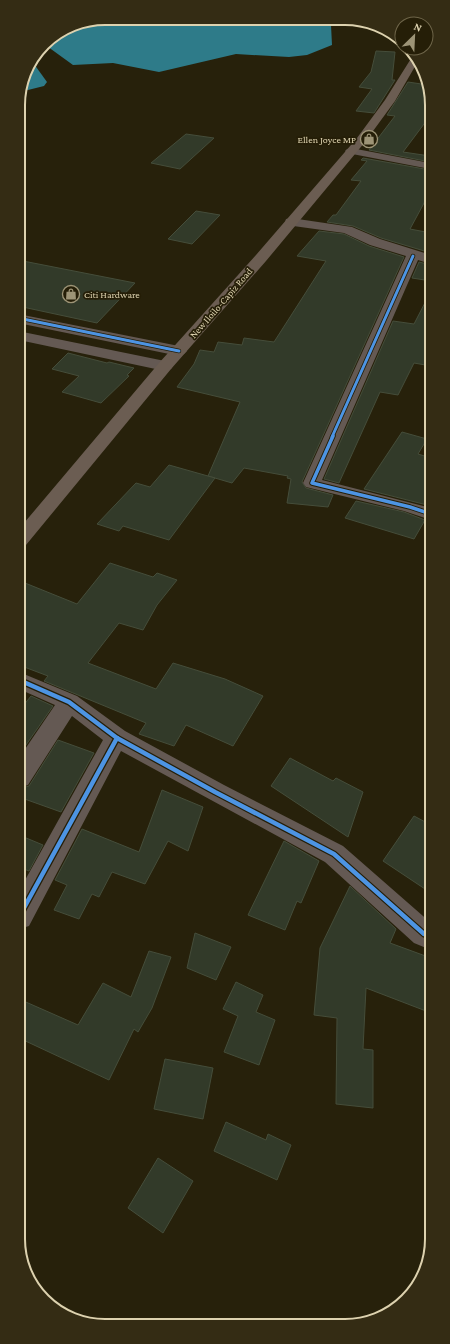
<svg xmlns="http://www.w3.org/2000/svg" width="450" height="1344" viewBox="0 0 450 1344" font-family="'Crimson Pro',serif">
	<style>
		.water { fill: #2e7b89 }
		.lines { fill: none; stroke-linecap: round; stroke-linejoin: round }
		.river { fill: #2e7b89; fill-rule: evenodd }
		.building { fill: #323a29; stroke: #454d3a }
		.minor { fill: #645953; fill-rule: evenodd }
		.highway { fill: #6b5d52; fill-rule: evenodd }
		.cycleway-far2-casing { stroke: #251e07; stroke-width: 4.5 }
		.cycleway-far1-casing { stroke: #251e07; stroke-width: 5.5 }
		.cycleway-casing { stroke: #251e07; stroke-width: 7 }
		.cycleway-far2 { stroke: #4d94e3; stroke-width: 3 }
		.cycleway-far1 { stroke: #4d94e3; stroke-width: 3.5 }
		.cycleway { stroke: #4d94e3; stroke-width: 4.5 }
		.labels { text-anchor: middle; dominant-baseline: central; stroke-width: 3.5; stroke-linejoin: round; paint-order: stroke }
		.far-poi-label { font-size: 10px; fill: #ddd2af; stroke: #251e07; text-anchor: end }
		.far-street-label { font-size: 10px; fill: #ddd2af; stroke: #251e07 }
		.rim { fill: none; stroke: #ddd2af; stroke-width: 2 }
	</style>
	<rect width="100%" height="100%" fill="#27210b"/>
	<path class="water" d="M 105,18 L 278,19 L 279,21 L 331,25 L 332,45 L 307,55 L 289,57 L 236,54 L 159,72 L 113,63 L 73,65 L 44,44 C 58,26 83,22 105,18 Z"/>
	<g class="lines">
		<polygon class="river" points="30,63 34,64 47,82 44,86 20,92 27,67"/>
	</g>
	<g class="building">
		<polygon points="376,51 395,52 392,80 395,80 374,113 356,111 372,89 359,87 371,72"/>
		<polygon points="408,82 428,85 430,88 430,116 403,152 430,156 430,162 369,150 395,116 387,115"/>
		<polygon points="186,134 214,138 180,169 151,163"/>
		<polygon points="363,158 430,170 430,192 410,229 431,233 431,253 381,238 353,226 327,222 333,215 336,215 361,181 351,180 367,161 361,160"/>
		<polygon points="196,211 220,215 192,244 168,239"/>
		<polygon points="319,231 344,234 369,246 404,257 302,482 306,488 333,495 328,507 287,503 291,479 287,478 288,476 244,468 232,483 208,476 240,402 177,387 194,364 200,350 214,352 218,342 242,345 244,338 274,342 326,261 297,256"/>
		<polygon points="18,260 135,283 97,323 18,306"/>
		<polygon points="419,262 431,265 431,281 412,278"/>
		<polygon points="431,291 431,366 414,363 398,395 380,392 339,483 324,479 393,321 414,324"/>
		<polygon points="68,353 107,363 109,362 134,368 127,375 129,376 101,403 62,392 79,376 52,369"/>
		<polygon points="402,432 427,439 418,454 431,458 431,506 364,489"/>
		<polygon points="169,465 215,478 169,540 123,526 119,531 97,524 136,483 150,487"/>
		<polygon points="356,501 404,512 425,520 414,539 345,518"/>
		<polygon points="110,563 153,577 157,573 177,580 157,605 143,630 119,623 88,663 156,689 173,663 225,679 263,696 233,746 186,725 174,746 139,734 146,723 44,681 48,676 19,665 19,593 25,583 77,604"/>
		<polygon points="31,696 53,706 19,755 19,711"/>
		<polygon points="58,740 94,753 61,812 19,797 19,789 29,786"/>
		<polygon points="290,758 333,781 336,778 363,792 348,837 271,786"/>
		<polygon points="162,790 203,807 188,851 168,841 145,884 112,872 99,897 92,894 79,919 54,910 67,885 55,880 82,829 139,852"/>
		<polygon points="414,816 431,825 431,893 383,861"/>
		<polygon points="19,835 43,845 29,871 19,867"/>
		<polygon points="284,841 319,861 301,903 297,901 285,930 248,915"/>
		<polygon points="350,886 396,929 390,943 431,958 432,992 426,1011 366,988 363,1049 373,1050 373,1108 336,1104 337,1018 314,1015 320,948"/>
		<polygon points="195,933 231,947 216,980 187,968"/>
		<polygon points="149,951 171,957 152,1008 138,1032 134,1029 109,1080 19,1038 19,999 78,1025 103,983 131,997"/>
		<polygon points="236,982 263,995 256,1012 275,1020 259,1065 224,1052 238,1016 223,1009"/>
		<polygon points="165,1059 213,1068 203,1119 154,1109"/>
		<polygon points="226,1122 266,1140 268,1134 291,1145 277,1180 214,1151"/>
		<polygon points="158,1158 193,1181 163,1233 128,1208"/>
	</g>
	<g class="lines">
		<g class="minor">
			<polygon points="351,148 430,163 430,169 347,153 345,151 347,149"/>
			<polygon points="291,218 352,227 380,239 431,255 431,264 418,260 322,480 431,508 431,520 404,511 306,487 303,483 406,256 370,245 344,233 286,225 285,222 286,219"/>
			<polygon points="18,314 179,346 184,348 187,351 184,354 179,356 18,323"/>
			<polygon points="18,331 165,361 171,363 173,366 171,369 165,371 19,340"/>
			<polygon points="19,672 77,696 125,731 224,785 343,846 431,923 431,950 414,943 325,862 121,751 29,926 19,929 19,891 103,740 72,716 28,785 19,788 19,758 55,705 19,689"/>
		</g>
		<polygon class="highway" points="412,57 414,57 417,63 395,101 365,142 266,261 171,369 26,545 19,547 19,529 159,363 256,255 357,138 385,100"/>
		<g class="cycleway-far2-casing">
			<g id="cycleway-far2">
				<polyline points="18,318 179,351"/>
				<polyline points="332,437 413,256"/>
			</g>
		</g>
		<g class="cycleway-far1-casing">
			<polyline id="cycleway-far1" points="333,436 312,483 410,507 431,514"/>
		</g>
		<g class="cycleway-casing">
			<g id="cycleway">
				<polyline points="19,680 69,702 117,738 215,792 334,854 424,934 431,937"/>
				<polyline points="19,917 117,738"/>
			</g>
		</g>
		<use href="#cycleway-far2" class="cycleway-far2"/>
		<use href="#cycleway-far1" class="cycleway-far1"/>
		<use href="#cycleway" class="cycleway"/>
	</g>
	<defs>
		<g id="shop-ring" transform="scale(0.9)"><circle r="9.5" fill="#251e07" stroke="#9d9476" stroke-width="1.5"/><path d="M-5-2.5h2.3a2.7 3.5 0 0 1 5.4 0H5L5.5 6h-11ZM-1.5-2.5h3a1.5 2.3 0 0 0-3 0Z" fill="#9d9476"/></g>
	</defs>
	<g fill-rule="evenodd">
		<use href="#shop-ring" x="369" y="139"/>
		<use href="#shop-ring" x="71" y="294"/>
	</g>
	<g class="labels">
		<g class="far-poi-label">
			<text x="356" y="139">Ellen Joyce MP</text>
			<text x="84" y="294" text-anchor="start">Citi Hardware</text>
		</g>
		<g class="far-street-label">
			<text transform="translate(221 303) rotate(-49)">New Iloilo-Capiz Road</text>
		</g>
	</g>
	<path d="M0 0H450V1344H0ZM105 25H345A80 80 0 0 1 425 105V1239A80 80 0 0 1 345 1319H105A80 80 0 0 1 25 1239V105A80 80 0 0 1 105 25Z" fill="#342c14" fill-rule="evenodd"/>
	<path class="rim" d="M105 25H345A80 80 0 0 1 425 105V1239A80 80 0 0 1 345 1319H105A80 80 0 0 1 25 1239V105A80 80 0 0 1 105 25Z"/>
	<g transform="translate(414 36) rotate(24)"><circle r="19" fill="#251e07" stroke="#6f664a"/>
	<path d="M0-3L7 15L0 10L-7 15Z" fill="#9d9476"/>
	<text y="-6" font-size="11" font-weight="bold" text-anchor="middle" fill="#ddd2af">N</text>
	</g>
</svg>
